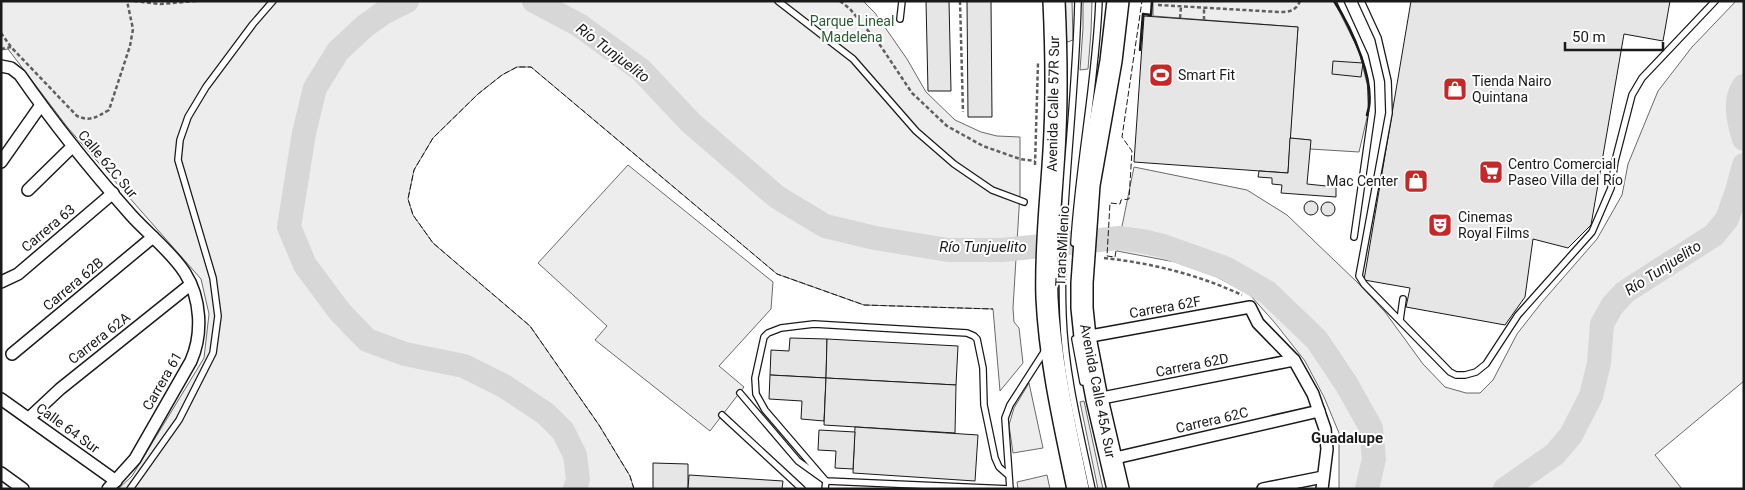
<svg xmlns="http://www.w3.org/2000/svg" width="1745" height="490" viewBox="0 0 1745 490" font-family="Roboto,sans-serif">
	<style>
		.built { fill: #ededed; stroke: #6a6a6a }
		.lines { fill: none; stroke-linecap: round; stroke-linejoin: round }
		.river { stroke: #d7d7d7; stroke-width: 24 }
		.building { fill: #e6e6e6; stroke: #1a1a1a }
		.lane-casing { stroke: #1a1a1a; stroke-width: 8 }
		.street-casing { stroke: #1a1a1a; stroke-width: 14 }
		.highway-casing { stroke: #1a1a1a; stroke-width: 24 }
		.path { stroke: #5f5f5f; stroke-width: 2.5; stroke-dasharray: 4 2.5; stroke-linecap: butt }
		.lane { stroke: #fff; stroke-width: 5.5 }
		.street { stroke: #fff; stroke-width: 11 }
		.highway { stroke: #fff; stroke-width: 21 }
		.fence { stroke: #1a1a1a; stroke-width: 1; stroke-dasharray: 6 2.5; stroke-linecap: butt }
		.wall { stroke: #1a1a1a; stroke-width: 2.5 }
		.labels { text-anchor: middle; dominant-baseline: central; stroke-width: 4; stroke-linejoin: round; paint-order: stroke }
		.park-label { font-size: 14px; fill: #2b5a34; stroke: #fff }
		.poi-label { font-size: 14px; fill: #1a1a1a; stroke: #fff; text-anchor: start }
		.street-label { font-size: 14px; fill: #1a1a1a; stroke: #fff }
		.water-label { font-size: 15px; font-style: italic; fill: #1a1a1a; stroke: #fff }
		.neighbourhood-label { font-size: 15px; font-weight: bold; fill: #1a1a1a; stroke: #fff }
	</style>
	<rect width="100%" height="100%" fill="#fff"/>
	<g class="built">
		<polygon points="1,1 863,1 875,13 907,59 926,92 955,120 981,132 997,136 1020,137 1020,193 1013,308 1014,322 1019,328 1023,363 1000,391 993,309 864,305 777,274 531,67 517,67 502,75 478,94 433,138 414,170 408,199 413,215 433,243 530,326 599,425 630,476 634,489 118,489 132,476 204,358 209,314 201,279 68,128 8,49 1,50"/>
		<polygon points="1062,1 1072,1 1073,40 1062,44"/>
		<polygon points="1083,1 1092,1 1091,32 1088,69 1080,70 1083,28"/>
		<polygon points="1153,1 1334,1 1359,51 1369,92 1369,109 1359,152 1310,149 1310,140 1290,138 1298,27 1153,16"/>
		<polygon points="1736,1 1744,1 1744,381 1655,455 1682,489 1339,489 1339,433 1324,397 1305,361 1275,323 1250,295 1217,277 1175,262 1117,251 1134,167 1247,190 1287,215 1358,283 1385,312 1423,364 1445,387 1466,393 1480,393 1493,380 1517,334 1542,302 1597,239 1622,195 1628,164 1658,91 1692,47"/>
		<polygon points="628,165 773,282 771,309 719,366 744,387 710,431 595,340 607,326 538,263"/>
		<polygon points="1029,383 1043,448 1013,453 1009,425 1014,408"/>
		<polygon points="1084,401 1103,489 1098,489 1080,402"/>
		<polygon points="1047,475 1050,489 1018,489 1017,482"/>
	</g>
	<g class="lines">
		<g class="river">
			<polyline points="407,1 383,13 365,26 338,51 315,88 304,133 289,227 305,265 340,312 367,340 405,354 464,366 504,386 546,414 563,431 575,455 578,479 575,489"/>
			<polyline points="534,1 579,25 641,70 691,123 777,197 825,226 875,238 948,250 1002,250 1119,238 1142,241 1163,246 1225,268 1267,292 1317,340 1347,385 1371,428 1374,459 1367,489"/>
			<path d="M 1744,86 C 1733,100 1739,123 1744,139"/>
			<polyline points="1505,489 1555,454 1571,435 1591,396 1599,363 1602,324 1612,306 1625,292 1714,235 1727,219 1737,191 1744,165"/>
		</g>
	</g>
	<g class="building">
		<polygon points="926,1 949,1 951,91 928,91"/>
		<polygon points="967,1 991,1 992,117 968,117"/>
		<polygon points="1411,1 1670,1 1663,41 1624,34 1591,225 1568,248 1533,239 1525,297 1505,325 1406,307 1410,288 1364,280"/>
		<polygon points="1144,16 1298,27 1288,173 1134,162"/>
		<polygon points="1333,61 1363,63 1361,77 1332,74"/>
		<polygon points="1290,138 1311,140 1307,184 1336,187 1336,197 1281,193 1282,185 1272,184 1272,178 1258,177 1259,171 1288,173"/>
		<circle cx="1311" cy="208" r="7"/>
		<circle cx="1328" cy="209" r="7"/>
		<polygon points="790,338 827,339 826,378 770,375 771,350 789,351"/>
		<polygon points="827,339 958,346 956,385 826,378"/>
		<polygon points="770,375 826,378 824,421 801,419 802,401 769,399"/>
		<polygon points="826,378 956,385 955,433 824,425"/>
		<polygon points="855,427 978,435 975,481 853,473"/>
		<polygon points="819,430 855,432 853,469 835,468 836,451 818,450"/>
		<polygon points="653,463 688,464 688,489 653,489"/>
		<polygon points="689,475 783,481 782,489 688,489"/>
	</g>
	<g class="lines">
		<g class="lane-casing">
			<g id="lane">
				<polyline points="778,1 853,59 916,131 954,164 992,190 1024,202"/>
				<path d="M 1078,1 C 1076,106 1059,211 1063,316 C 1065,374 1080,432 1092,489"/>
				<polyline points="1340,1 1365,56 1371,82 1372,112 1354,237"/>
				<polyline points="1361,1 1378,38 1388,81 1389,113 1359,276 1364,284 1450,372 1456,375 1465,375 1476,372 1486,364 1518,315 1592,232 1611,188 1615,161 1632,95 1642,78 1715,1"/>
				<polyline points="900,19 902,1"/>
				<path d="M 1074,243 C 1079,162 1096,82 1099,1"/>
				<polyline points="1400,320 1403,299"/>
				<polyline points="1075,339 1083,382"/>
				<polyline points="740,393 798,461 826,481 1010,489"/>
				<polyline points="722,415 802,489"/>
				<polyline points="130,489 179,420 213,353 218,316 213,278 178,160 180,140 188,117 206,87 253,24 273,1"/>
				<polyline points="825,489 826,481 765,410 756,394 755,378 764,337 768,333 781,328 814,324 967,333 974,336 977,339 983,368 984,405 995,458 999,467 1007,474"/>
				<polyline points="1010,489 1005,418 1010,405 1046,349"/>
			</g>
		</g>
		<g class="street-casing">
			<g id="street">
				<path d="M 1,66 L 11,68 L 20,75 C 54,124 91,170 131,215 C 148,234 171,251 185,273 C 201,298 203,334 191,361 L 135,459 L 108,489"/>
				<polyline points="1,162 41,105"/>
				<polyline points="28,190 73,146"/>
				<polyline points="1,282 18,274 113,193"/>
				<polyline points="1085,337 1250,307 1258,323 1294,360 1313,394 1325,429 1327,449 1322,489"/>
				<polyline points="12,354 153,237"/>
				<polyline points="1,399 116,481"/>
				<polyline points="1097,399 1294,360"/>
				<polyline points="29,418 60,389 190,285"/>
				<polyline points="1111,459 1319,411"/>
				<polyline points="1,473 23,489"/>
				<polyline points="1263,489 1323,477"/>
			</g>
		</g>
		<g class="highway-casing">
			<g id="highway">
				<path d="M 1054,1 C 1056,44 1057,87 1055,131 C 1053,186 1045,241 1047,298 C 1050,362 1065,426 1078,489"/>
				<polyline points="1118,1 1111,61 1089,185 1082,283 1082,308 1085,337 1097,399 1118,489"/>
			</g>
		</g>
		<g class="path">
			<polyline points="134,1 160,4 196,1"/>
			<polyline points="840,1 850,9 880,45 912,93 947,126 983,146 1020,159 1035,161"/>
			<polyline points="960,1 963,112"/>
			<path d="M 1158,5 L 1279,12 C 1289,12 1296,11 1300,1"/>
			<polyline points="1180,18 1181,7"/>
			<polyline points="1204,20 1204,8"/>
			<path d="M 1,33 L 11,47 L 77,116 C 91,122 96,117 109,110 L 130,46 L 133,29 L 127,1"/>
			<polyline points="1,49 11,47"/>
			<polyline points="1035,165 1038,63"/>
			<path d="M 1104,258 C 1152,263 1199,275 1242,295"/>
		</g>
		<use href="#lane" class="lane"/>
		<use href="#street" class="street"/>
		<use href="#highway" class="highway"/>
		<g class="fence">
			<polyline points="1116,251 1115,257 1107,256 1110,203 1120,204 1121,200 1129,199 1132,151 1122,137 1142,1"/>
			<polyline points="634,489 630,476 599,425 530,326 433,243 413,215 408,199 414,170 433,138 478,94 502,75 517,67 531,67 777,274 864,305 993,309"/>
		</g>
		<g class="wall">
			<path d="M 1334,1 C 1351,27 1378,84 1367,115"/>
			<polyline points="1140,50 1143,14 1151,15 1152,1"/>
		</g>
	</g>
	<defs>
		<g id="stadium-square" transform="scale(1.25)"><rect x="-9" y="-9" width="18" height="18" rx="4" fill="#c62828" stroke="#fff"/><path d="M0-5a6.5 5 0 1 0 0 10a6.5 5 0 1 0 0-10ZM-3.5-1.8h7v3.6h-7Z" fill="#fff"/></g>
		<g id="shop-square" transform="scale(1.25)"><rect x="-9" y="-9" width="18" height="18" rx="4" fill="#c62828" stroke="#fff"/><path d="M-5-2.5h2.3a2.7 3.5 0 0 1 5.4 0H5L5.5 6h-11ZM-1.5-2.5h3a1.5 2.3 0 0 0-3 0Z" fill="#fff"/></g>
		<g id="supermarket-square" transform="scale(1.25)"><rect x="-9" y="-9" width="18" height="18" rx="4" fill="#c62828" stroke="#fff"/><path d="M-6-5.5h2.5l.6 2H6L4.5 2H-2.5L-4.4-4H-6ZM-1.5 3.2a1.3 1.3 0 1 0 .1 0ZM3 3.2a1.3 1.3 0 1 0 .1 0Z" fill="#fff"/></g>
		<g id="theatre-square" transform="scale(1.25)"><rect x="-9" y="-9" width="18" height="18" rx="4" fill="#c62828" stroke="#fff"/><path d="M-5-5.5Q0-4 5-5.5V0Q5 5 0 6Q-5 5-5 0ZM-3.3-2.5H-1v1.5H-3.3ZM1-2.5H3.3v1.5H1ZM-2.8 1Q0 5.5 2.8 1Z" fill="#fff"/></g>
	</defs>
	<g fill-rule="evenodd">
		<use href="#stadium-square" x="1161" y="75"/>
		<use href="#shop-square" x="1455" y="89"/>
		<use href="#supermarket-square" x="1491" y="172"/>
		<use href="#shop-square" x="1416" y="181"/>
		<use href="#theatre-square" x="1440" y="225"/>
	</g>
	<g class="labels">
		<g class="park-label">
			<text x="852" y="21">Parque Lineal<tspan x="852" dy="16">Madelena</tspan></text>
		</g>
		<g class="poi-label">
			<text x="1178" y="75">Smart Fit</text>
			<text x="1472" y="81">Tienda Nairo<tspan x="1472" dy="16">Quintana</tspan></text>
			<text x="1508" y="164">Centro Comercial<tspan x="1508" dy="16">Paseo Villa del Río</tspan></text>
			<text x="1398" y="181" text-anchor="end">Mac Center</text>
			<text x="1458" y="217">Cinemas<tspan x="1458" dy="16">Royal Films</tspan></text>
		</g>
		<g class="street-label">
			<text transform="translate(1053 104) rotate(-89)">Avenida Calle 57R Sur</text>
			<text transform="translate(108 164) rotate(50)">Calle 62C Sur</text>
			<text transform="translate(48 228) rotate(-40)">Carrera 63</text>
			<text transform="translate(1062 246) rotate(-87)">TransMilenio</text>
			<text transform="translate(73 284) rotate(-40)">Carrera 62B</text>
			<text transform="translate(1165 307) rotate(-10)">Carrera 62F</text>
			<text transform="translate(99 338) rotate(-38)">Carrera 62A</text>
			<text transform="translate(1192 365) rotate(-11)">Carrera 62D</text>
			<text transform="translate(162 381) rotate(-60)">Carrera 61</text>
			<text transform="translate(1098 391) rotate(79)">Avenida Calle 45A Sur</text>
			<text transform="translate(1212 420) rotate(-13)">Carrera 62C</text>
			<text transform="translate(68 428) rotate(36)">Calle 64 Sur</text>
		</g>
		<g class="water-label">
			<text transform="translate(613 53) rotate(37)">Río Tunjuelito</text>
			<text x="983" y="247">Río Tunjuelito</text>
			<text transform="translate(1663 268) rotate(-33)">Río Tunjuelito</text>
		</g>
		<g class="neighbourhood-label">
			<text x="1347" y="438">Guadalupe</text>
		</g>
	</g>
	<rect width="1745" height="490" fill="none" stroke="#1a1a1a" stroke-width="5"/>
	<path d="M1565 42v8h98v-8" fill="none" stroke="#1a1a1a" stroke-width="2.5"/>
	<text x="1572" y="42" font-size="15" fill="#1a1a1a" stroke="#ffffff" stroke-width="4" paint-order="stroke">50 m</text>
</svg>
